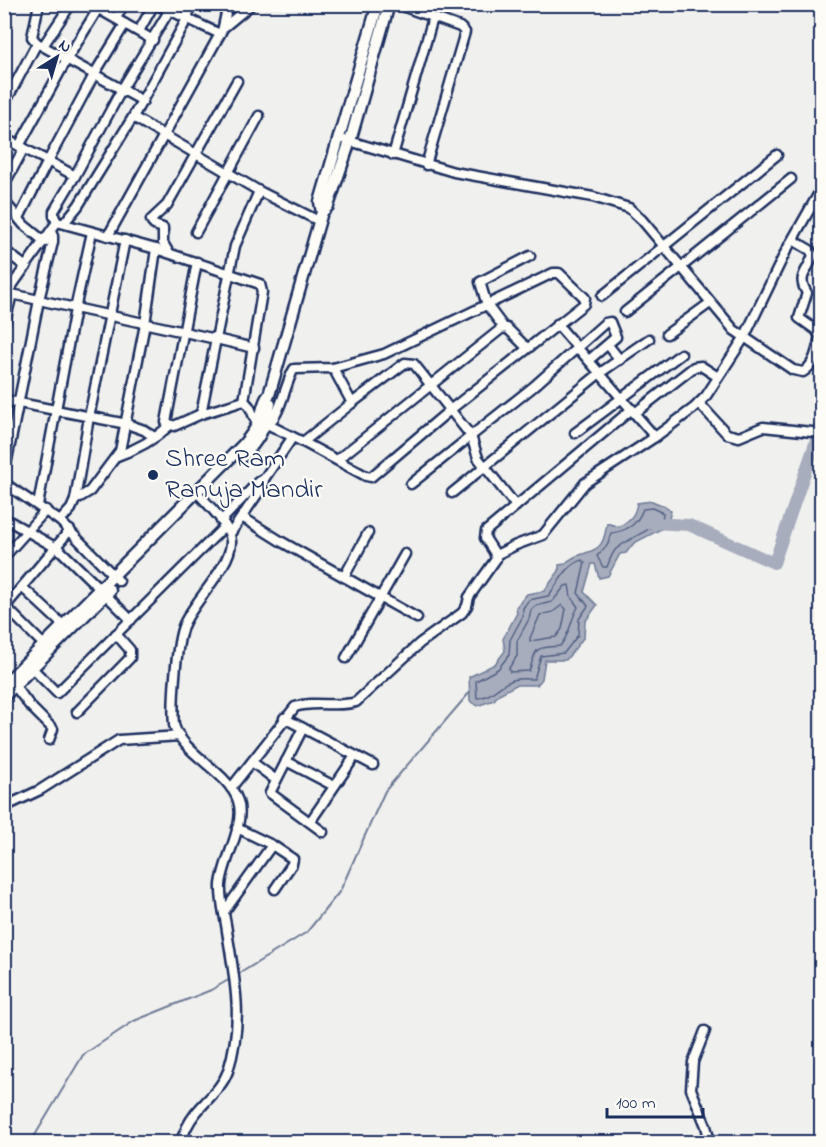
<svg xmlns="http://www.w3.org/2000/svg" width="826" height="1147" viewBox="0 0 826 1147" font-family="'Indie Flower',sans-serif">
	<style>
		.water { fill: #a7adbd; stroke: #6f7b97; stroke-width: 1.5 }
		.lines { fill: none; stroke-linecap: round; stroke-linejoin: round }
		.shore { stroke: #536184; stroke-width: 1.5 }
		.stream { stroke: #6f7b97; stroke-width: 2 }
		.river { stroke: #a7adbd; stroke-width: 12 }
		.minor-casing { stroke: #1b2f5e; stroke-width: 13 }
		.major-casing { stroke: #1b2f5e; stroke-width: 15 }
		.minor { stroke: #fdfcf7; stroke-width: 8 }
		.major { stroke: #fdfcf7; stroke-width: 10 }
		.poi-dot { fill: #1b2f5e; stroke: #fdfcf7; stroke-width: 2 }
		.labels { text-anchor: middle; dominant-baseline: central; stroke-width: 4.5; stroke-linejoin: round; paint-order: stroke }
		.poi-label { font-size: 27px; fill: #1b2f5e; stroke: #fdfcf7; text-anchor: start }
	</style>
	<rect width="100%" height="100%" fill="#f0f0ee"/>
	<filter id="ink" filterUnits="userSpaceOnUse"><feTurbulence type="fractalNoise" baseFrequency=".0167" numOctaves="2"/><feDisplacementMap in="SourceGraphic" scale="12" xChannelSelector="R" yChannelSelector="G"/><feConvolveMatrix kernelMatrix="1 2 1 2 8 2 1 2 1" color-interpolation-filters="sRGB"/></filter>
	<g filter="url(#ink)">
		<path class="water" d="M 652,501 L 664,506 L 671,511 L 667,526 L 634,543 L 626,553 L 620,554 L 608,576 L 599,578 L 595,564 L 592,564 L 584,592 L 597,605 L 585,622 L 584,637 L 566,660 L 545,660 L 542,679 L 537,685 L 516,685 L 499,694 L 494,700 L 477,706 L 470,701 L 469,677 L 495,664 L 505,651 L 503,639 L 517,613 L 516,607 L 527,594 L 544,591 L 559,571 L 559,565 L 565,564 C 574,552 596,555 602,542 C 605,537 606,529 607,523 L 619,527 C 630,520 635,516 637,503 Z"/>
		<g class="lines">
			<g class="shore">
				<path d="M 652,508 L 663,513 L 662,522 C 646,531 630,538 616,549 C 612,553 609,562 607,567 L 603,567 L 597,556 L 608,544 L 611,533 C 627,531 637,525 643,509 Z"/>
				<path d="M 582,560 L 585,563 L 578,593 L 588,606 L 579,619 L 578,635 L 564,653 L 541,656 L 534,679 C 527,679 519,678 513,680 C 499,684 491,698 477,698 L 476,681 L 498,669 L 509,655 L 510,640 L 523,616 L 523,608 L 529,600 L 548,596 C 559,583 566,565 582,560 Z"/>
				<path d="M 569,585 L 571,597 L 578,607 C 569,623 572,631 560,646 C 532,648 538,647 529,671 L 510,672 L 509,668 L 517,656 L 517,641 L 529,619 L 531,610 L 535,606 L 552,602 L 565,586 Z"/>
				<polygon points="562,605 566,609 562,629 556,637 530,641 530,638 540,615 553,612"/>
			</g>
			<g class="stream">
				<polyline points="237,975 307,932 340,891 385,791 470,692"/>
				<polyline points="31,1142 83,1055 134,1021 211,990 232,978"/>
			</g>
			<polyline class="river" points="652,523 689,525 774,563 822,423"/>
			<g class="minor-casing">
				<g id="minor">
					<polyline points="39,4 32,37 37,43 143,101"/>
					<polyline points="90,4 153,40"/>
					<polyline points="156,4 220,34 223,28 252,4"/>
					<polyline points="396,4 460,27 465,32 426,165"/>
					<polyline points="4,8 5,4"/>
					<polyline points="116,18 124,4"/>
					<polyline points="223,27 228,4"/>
					<polyline points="139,31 154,4"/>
					<polyline points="43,46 71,4"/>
					<polyline points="4,105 37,43"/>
					<polyline points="133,117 259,191 319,221"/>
					<polyline points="4,138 19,146 67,59 101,4"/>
					<path d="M 346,140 L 454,172 L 593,197 L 629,208 L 642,220 L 734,330 L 793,370 L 803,372 C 815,365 817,349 820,336 L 816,330 L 799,318 L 807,293 C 796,276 808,272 813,255 L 810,250 L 793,240"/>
					<polyline points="19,146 48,161 95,73 125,24"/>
					<polyline points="393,155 433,18"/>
					<polyline points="4,185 24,148"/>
					<polyline points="4,201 24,225 45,242"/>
					<polyline points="19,218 48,161 75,176 122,89 169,11"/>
					<polyline points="57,222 156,249 260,284 262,292 244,401"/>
					<polyline points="57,222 54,216 54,211 75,176"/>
					<polyline points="64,223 78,206 133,117 187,19 191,4"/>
					<polyline points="196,232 259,116"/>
					<polyline points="108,236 220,34"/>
					<polyline points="4,250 26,267"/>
					<polyline points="169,253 163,243 163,228 154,225 151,220 167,205 237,81"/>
					<polyline points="197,262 166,422 174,426 201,414"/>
					<polyline points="7,293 216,339 235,246 259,191"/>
					<polyline points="602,296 777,155"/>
					<polyline points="4,297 57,222"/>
					<polyline points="625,312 791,179"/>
					<polyline points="557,324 655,437"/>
					<polyline points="4,326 12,294"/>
					<polyline points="504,328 487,305 480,282 530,256"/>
					<polyline points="667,334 710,303"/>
					<polyline points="608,345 620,360"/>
					<path d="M 254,348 L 216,339 L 201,414 L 244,401 C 256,409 249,420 264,427 C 281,419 284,385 294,369 L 333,368 L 384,354 L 553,273 L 559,273 L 585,298 L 584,304 L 450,410 L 371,477 L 366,476 L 303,442 L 269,425"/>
					<polyline points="333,368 352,403 405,363 414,364 471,436 533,387 605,323 610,322 616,337 589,360"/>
					<polyline points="4,400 127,424 144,430 154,437"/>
					<polyline points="699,403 727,434 739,437 763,427 822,433"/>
					<polyline points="635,413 694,367 701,366 718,377"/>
					<polyline points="575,433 681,354"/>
					<polyline points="303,442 352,403"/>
					<path d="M 117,456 C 135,450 155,439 169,426"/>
					<polyline points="337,460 501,329 507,328 527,348"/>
					<polyline points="4,475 39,300 53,242 53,236 51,232"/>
					<polyline points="4,483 60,521 119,581"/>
					<polyline points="411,484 471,436 478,458 516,506"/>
					<polyline points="452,493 600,373 649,339"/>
					<polyline points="75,500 89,417 125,240"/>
					<polyline points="38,505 75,309 92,232"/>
					<polyline points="242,517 282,542 417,618"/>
					<polyline points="4,518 60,550 100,589"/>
					<polyline points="60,521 71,509 75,500 90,491 120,451 145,324 156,249"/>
					<polyline points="221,521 258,482 264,479"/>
					<polyline points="230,534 263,486 264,479 292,438"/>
					<polyline points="496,555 516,545 543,535 585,483 655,437 694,408 706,396 744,338 786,251 819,193 822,180"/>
					<polyline points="4,557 46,510"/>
					<polyline points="344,577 368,533"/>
					<polyline points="22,587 64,626"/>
					<polyline points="105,594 131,620"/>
					<polyline points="6,607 44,645"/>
					<polyline points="4,608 70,530"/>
					<polyline points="346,658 405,554"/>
					<polyline points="32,668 57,693 225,526"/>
					<polyline points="15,686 30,706 53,729 49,740"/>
					<polyline points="77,712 130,658 130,650 116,634"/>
					<polyline points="284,718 373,765"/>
					<polyline points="303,728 270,793 323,832"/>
					<polyline points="286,761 334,786"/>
					<polyline points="252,762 276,780"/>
					<path d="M 231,788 L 295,707 C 314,700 337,708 356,702 L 420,643 L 462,613 L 467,606 L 469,597 L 496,559 L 494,552 L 485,538 L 486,531 L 632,409"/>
					<polyline points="4,807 40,790 119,740 180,736"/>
					<polyline points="310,822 355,756"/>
					<polyline points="237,828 272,845 293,859 292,864 275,889"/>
					<polyline points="224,912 272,845"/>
					<polyline points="705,1031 693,1062 691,1089 706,1126 710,1142"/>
					<path d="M 181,1142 C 184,1132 188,1123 195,1114 C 206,1100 222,1088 228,1071 C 244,1020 235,982 227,931 C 225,916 220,900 221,885 C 223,860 246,825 238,801 C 228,771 183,755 174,725 C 172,704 176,642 184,624 C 194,601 232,565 231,541 C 230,525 207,504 197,492"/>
				</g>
			</g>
			<g class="major-casing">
				<g id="major">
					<polyline points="322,212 328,206 350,141 389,4"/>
					<path d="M 242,457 C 258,441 266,427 270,404"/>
					<path d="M 4,685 L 243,445 C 250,437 256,429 260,419 C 263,410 263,401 269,395 L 322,212 L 320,202 L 378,4"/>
					<polyline points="4,696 110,590"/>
				</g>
			</g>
			<use href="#minor" class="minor"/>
			<use href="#major" class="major"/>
		</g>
	</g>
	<circle class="poi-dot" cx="153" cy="475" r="6"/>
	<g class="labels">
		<g class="poi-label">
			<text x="165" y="459">Shree Ram<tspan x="165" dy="31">Ranuja Mandir</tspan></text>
		</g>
	</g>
	<rect width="826" height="1147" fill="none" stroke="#fdfcf7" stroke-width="24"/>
	<rect x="12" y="12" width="802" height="1123" fill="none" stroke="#1b2f5e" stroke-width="2" filter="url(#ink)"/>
	<g transform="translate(57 57) rotate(37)" stroke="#fdfcf7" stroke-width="4.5" paint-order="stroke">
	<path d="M0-4.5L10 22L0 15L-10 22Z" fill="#1b2f5e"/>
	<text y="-9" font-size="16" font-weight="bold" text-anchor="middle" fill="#1b2f5e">N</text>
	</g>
	<path d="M607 1108v9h96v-9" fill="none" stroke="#1b2f5e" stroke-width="3"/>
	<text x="616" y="1108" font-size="18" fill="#1b2f5e" stroke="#fdfcf7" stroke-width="4.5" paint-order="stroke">100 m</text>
</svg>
